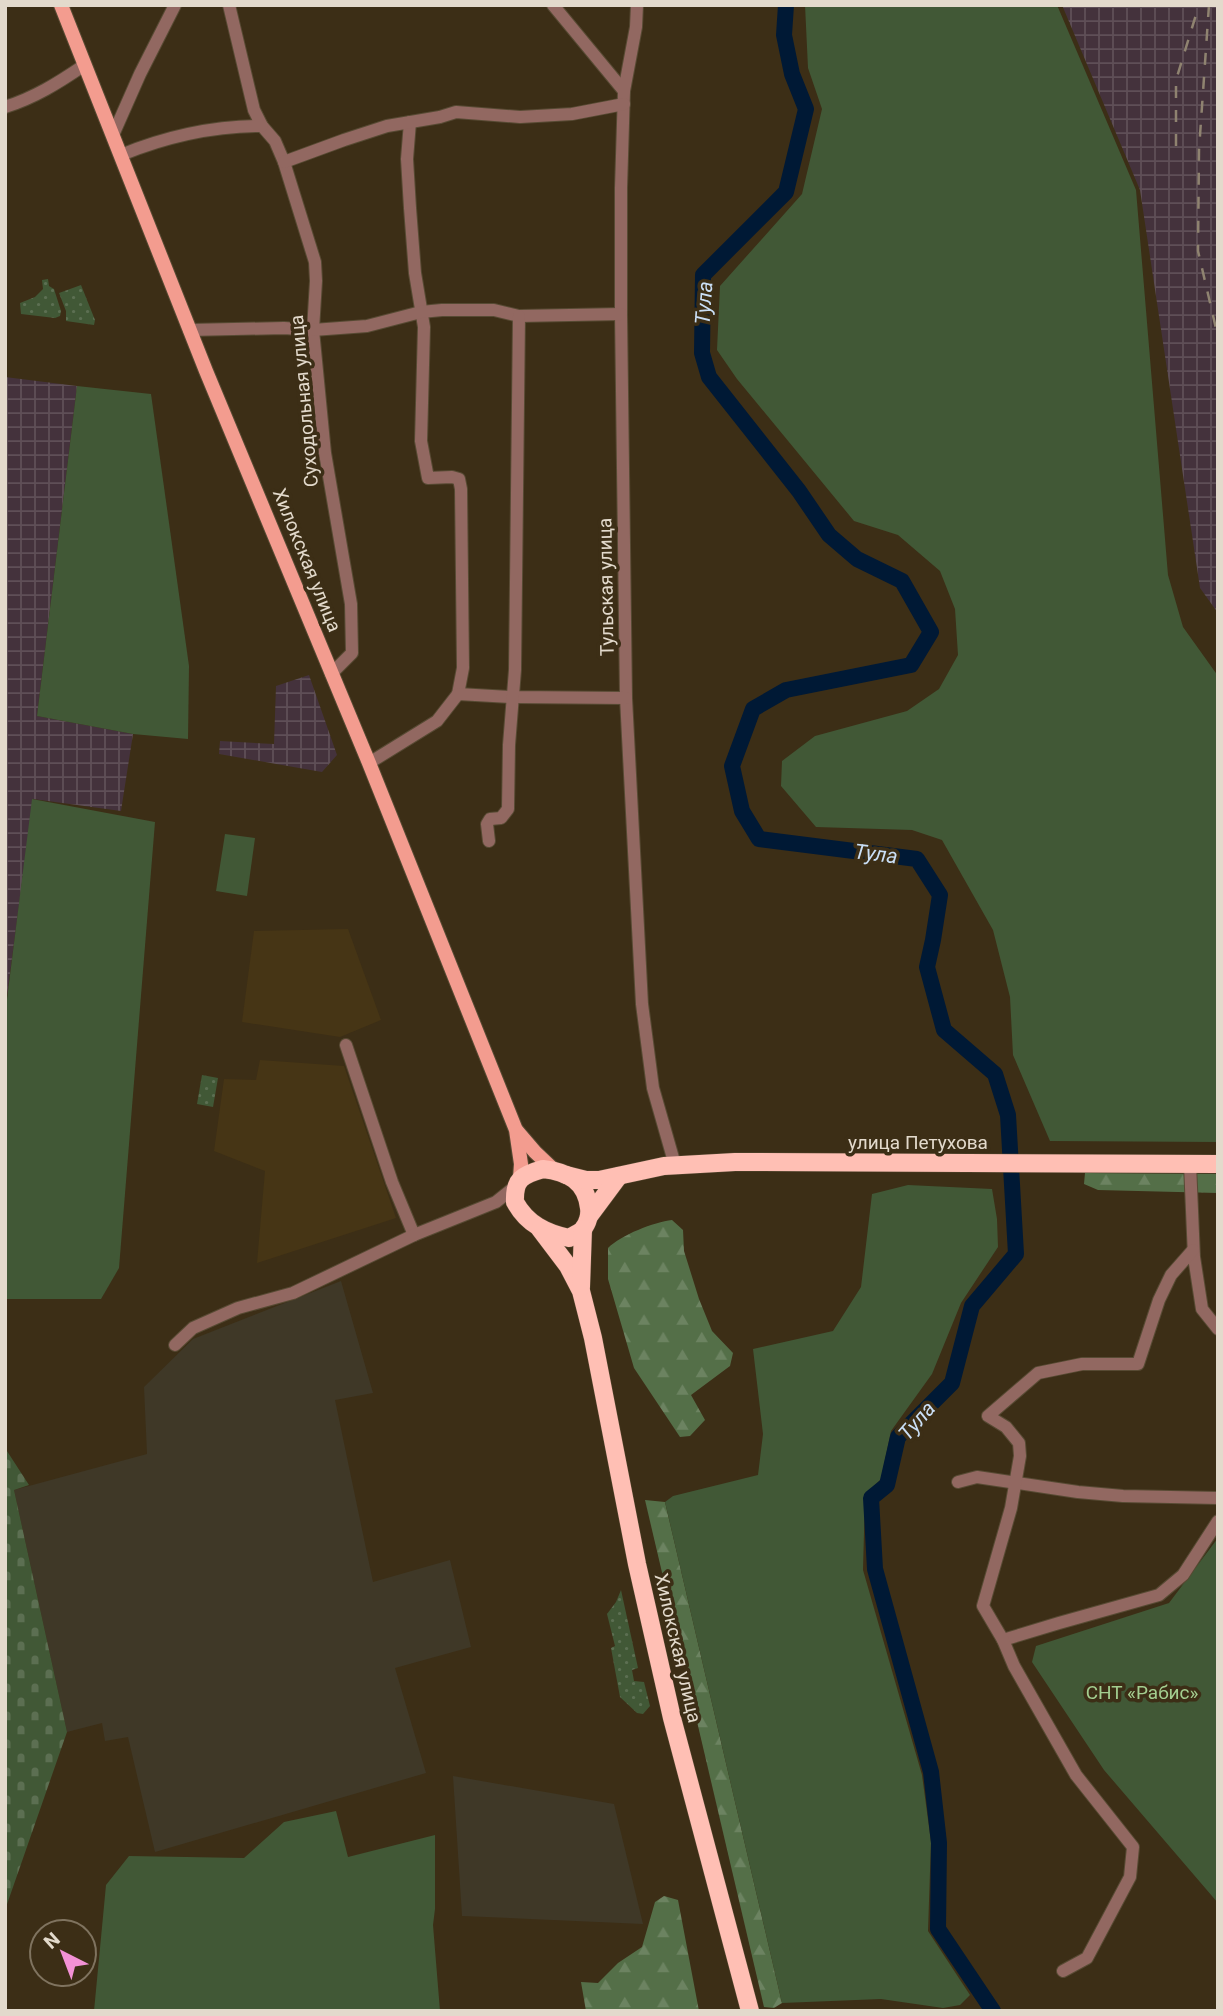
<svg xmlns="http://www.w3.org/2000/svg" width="1223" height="2016" viewBox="0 0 1223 2016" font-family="Roboto,sans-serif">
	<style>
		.commercial { fill: #3f3827 }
		.industrial { fill: url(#industrial-grid) }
		.built { fill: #463515 }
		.grass { fill: url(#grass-dots) }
		.forest { fill: url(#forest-firs) }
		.cemetery { fill: url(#cemetery-stones) }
		.garden { fill: #415836 }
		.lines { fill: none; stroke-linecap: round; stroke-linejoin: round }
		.river { stroke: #001935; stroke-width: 16 }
		.minor-casing { stroke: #574a33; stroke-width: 14 }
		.major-casing { stroke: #574a33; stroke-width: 16 }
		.highway-casing { stroke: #574a33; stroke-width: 19 }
		.minor { stroke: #926861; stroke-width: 12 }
		.major { stroke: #f39c8f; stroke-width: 14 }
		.highway { stroke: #ffbfb4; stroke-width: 18 }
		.rail { stroke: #8f8370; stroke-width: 2.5; stroke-dasharray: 12 12; stroke-linecap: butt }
		.labels { text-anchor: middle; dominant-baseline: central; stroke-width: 7; stroke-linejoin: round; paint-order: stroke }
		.street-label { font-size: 19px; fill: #e3dacc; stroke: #3c2e16 }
		.park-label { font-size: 19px; fill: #a3ce90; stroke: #3c2e16 }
		.water-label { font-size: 21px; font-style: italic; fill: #cadff6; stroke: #3c2e16 }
	</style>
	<defs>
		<pattern id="industrial-grid" width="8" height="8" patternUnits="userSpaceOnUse" patternTransform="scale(1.75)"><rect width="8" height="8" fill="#44323c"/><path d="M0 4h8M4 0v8" fill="none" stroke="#5f4f57"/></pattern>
		<pattern id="grass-dots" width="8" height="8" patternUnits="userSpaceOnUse" patternTransform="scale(1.75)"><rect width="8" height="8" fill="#415836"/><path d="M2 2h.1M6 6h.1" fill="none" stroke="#5c6f52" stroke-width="1.8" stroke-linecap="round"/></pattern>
		<pattern id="forest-firs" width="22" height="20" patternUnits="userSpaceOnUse" patternTransform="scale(1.75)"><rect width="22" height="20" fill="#546f48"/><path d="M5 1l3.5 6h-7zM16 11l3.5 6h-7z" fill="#6c8361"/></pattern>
		<pattern id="cemetery-stones" width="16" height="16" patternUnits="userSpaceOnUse" patternTransform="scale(1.75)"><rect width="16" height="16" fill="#415836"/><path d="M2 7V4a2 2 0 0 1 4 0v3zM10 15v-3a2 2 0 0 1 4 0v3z" fill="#5c6f52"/></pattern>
	</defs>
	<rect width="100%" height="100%" fill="#3c2e16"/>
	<g class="commercial">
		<polygon points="341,1281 373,1393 335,1400 373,1582 450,1560 471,1647 395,1668 426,1773 155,1852 128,1737 105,1741 102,1723 67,1732 14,1490 147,1454 144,1387 193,1339"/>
		<polygon points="453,1776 614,1804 643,1924 462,1916"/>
	</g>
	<g class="industrial">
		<polygon points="1062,5 1218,5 1218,613 1200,588 1140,190"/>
		<polygon points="5,377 77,386 37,716 133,734 121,811 33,799 5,1011"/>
		<polygon points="309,675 337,755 322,772 219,754 220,741 274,744 276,686"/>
	</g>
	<g class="built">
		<polygon points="348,929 381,1020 340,1037 242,1022 254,931"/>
		<polygon points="260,1060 344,1066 396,1218 257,1263 265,1171 214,1151 224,1079 256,1080"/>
	</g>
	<g class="grass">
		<polygon points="48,279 49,286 54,289 61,311 60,316 55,318 21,314 20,303 35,297 43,289 42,280"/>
		<polygon points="81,285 95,320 94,325 66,321 66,311 59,293"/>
		<polygon points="202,1075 218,1078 213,1107 197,1104"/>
		<polygon points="621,1590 638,1668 632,1670 634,1681 644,1682 650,1706 643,1714 637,1713 620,1697 611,1648 615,1646 607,1614 616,1602"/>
	</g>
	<g class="forest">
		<polygon points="1085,1173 1218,1174 1218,1193 1098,1190 1084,1184"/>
		<path d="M 672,1220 L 683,1230 L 684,1251 L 699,1299 L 712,1331 L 733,1353 L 730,1366 L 691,1395 L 705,1420 L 690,1436 L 680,1437 L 634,1368 L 608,1279 L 608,1248 C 621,1235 654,1222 672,1220 Z"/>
		<polygon points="645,1500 665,1502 782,2003 774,2008 764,2007"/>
		<polygon points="664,1896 678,1900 699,2011 586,2011 581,1982 598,1983 618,1963 642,1947 655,1902"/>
	</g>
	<polygon class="cemetery" points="5,1448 29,1485 14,1490 67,1732 5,1910"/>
	<g class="garden">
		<polygon points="805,5 1057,5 1136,190 1168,575 1183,627 1218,676 1218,1142 1050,1141 1013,1055 1010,997 993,930 942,840 912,830 816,827 781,786 782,761 815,736 907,711 939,689 958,655 955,609 940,571 898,535 854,521 737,379 717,350 720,286 802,194 822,109 808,68"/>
		<polygon points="77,386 151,394 189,666 188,739 133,734 37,716"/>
		<polygon points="32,799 155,822 119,1268 101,1299 5,1299 5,1015"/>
		<polygon points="225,834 255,838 247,896 216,891"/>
		<polygon points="908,1185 992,1189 997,1219 998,1247 961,1303 932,1374 891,1431 881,1479 865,1495 863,1570 922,1775 931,1842 928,1931 970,1995 960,2005 943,2008 881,1999 782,2003 665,1502 673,1496 758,1475 763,1434 753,1349 833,1331 861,1287 872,1194"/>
		<polygon points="1218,1538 1218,1903 1104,1770 1032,1662 1036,1646 1169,1603"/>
		<polygon points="336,1811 348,1857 435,1835 435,1909 433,1925 440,2011 94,2011 106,1885 129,1856 244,1858 284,1822"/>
	</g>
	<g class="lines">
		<polyline class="river" points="786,5 784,35 792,74 806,109 786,192 703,275 702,353 709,377 799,491 829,535 857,559 902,581 931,632 911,665 786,690 753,709 732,766 742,811 759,839 917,859 940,895 933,940 927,967 944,1030 995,1074 1008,1115 1016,1254 972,1306 952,1383 898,1437 887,1485 871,1498 875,1569 931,1772 939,1843 938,1929 993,2011"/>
		<g class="minor-casing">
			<g id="minor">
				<polyline points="229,5 254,110 262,126 275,141 284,162 315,262 316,281 313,330 325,453 351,604 352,653 331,674"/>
				<polyline points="553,5 624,91"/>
				<polyline points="637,5 636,27 624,91 621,188 621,314 626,698 642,1004 653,1088 675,1165"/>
				<path d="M 5,107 C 34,98 58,83 83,66"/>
				<polyline points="410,122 407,159 410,208 415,273 424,327 421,441 428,478 452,477 459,479 461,489 463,668 458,694"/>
				<polyline points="113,135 140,74 175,5"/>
				<path d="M 121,155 C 165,137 214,126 262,126"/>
				<polyline points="284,162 344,140 387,126 440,117 456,112 520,117 572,114 624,104"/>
				<polyline points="189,330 284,328 313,330 367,326 421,312 442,310 494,310 519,316 621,314"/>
				<polyline points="369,763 437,721 458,694 512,697 626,698"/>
				<polyline points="489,841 487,824 490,819 501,818 508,809 509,745 515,670 519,316"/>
				<polyline points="346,1045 392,1182 414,1235"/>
				<polyline points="1190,1164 1194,1257 1202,1309 1218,1329"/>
				<polyline points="175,1345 193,1328 238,1308 293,1293 414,1235 496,1202 516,1186"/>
				<polyline points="958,1482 977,1477 1078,1492 1123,1496 1218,1498"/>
				<polyline points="1003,1640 1059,1623 1159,1595 1183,1575 1218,1521"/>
				<polyline points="1063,1971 1087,1958 1130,1877 1133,1847 1076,1775 1014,1666 1003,1640 983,1606 1011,1508 1020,1456 1019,1443 1006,1427 988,1416 1038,1373 1082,1364 1138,1364 1159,1300 1171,1275 1193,1250"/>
			</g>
		</g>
		<g class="major-casing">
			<g id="major">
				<polyline points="61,5 206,371 369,763 516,1130 521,1164 520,1178"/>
				<polyline points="517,1131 535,1152 554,1170"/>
			</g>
		</g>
		<g class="highway-casing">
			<g id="highway">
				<path d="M 543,1169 C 568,1172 586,1181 589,1208 C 590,1214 588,1223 583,1229 C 581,1232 574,1235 569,1238 C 546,1233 527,1224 515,1202 C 514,1179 522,1175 543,1169 Z"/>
				<polyline points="566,1175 586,1180 599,1180 664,1166 735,1162 1218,1164"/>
				<polyline points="590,1215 619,1176"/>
				<polyline points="540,1229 568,1266 581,1291 593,1338 637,1564 672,1718 750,2011"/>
				<polyline points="581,1287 583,1229"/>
			</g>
		</g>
		<use href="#minor" class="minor"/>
		<use href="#major" class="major"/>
		<use href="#highway" class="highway"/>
		<g class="rail">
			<polyline points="1209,5 1199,150 1198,251 1218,337"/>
			<polyline points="1176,146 1176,80 1199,5"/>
		</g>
	</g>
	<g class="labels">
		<g class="street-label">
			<text transform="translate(304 401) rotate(-95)">Суходольная улица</text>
			<text transform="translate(307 560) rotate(68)">Хилокская улица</text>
			<text transform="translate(606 587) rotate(-91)">Тульская улица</text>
			<text x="918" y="1142">улица Петухова</text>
			<text transform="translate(678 1648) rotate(77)">Хилокская улица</text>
		</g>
		<g class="park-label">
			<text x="1142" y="1692">СНТ «Рабис»</text>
		</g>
		<g class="water-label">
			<text transform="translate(704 303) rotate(-86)">Тула</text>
			<text transform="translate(876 854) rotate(7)">Тула</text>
			<text transform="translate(917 1421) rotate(-49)">Тула</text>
		</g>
	</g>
	<rect width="1223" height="2016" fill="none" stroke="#e3dacc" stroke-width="14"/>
	<g transform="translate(63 1953) rotate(318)"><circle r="33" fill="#3c2e16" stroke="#7f735f" stroke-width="2"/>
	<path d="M0-5L12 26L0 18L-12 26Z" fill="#f391d6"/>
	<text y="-10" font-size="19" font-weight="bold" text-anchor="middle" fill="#e3dacc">N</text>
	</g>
</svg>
